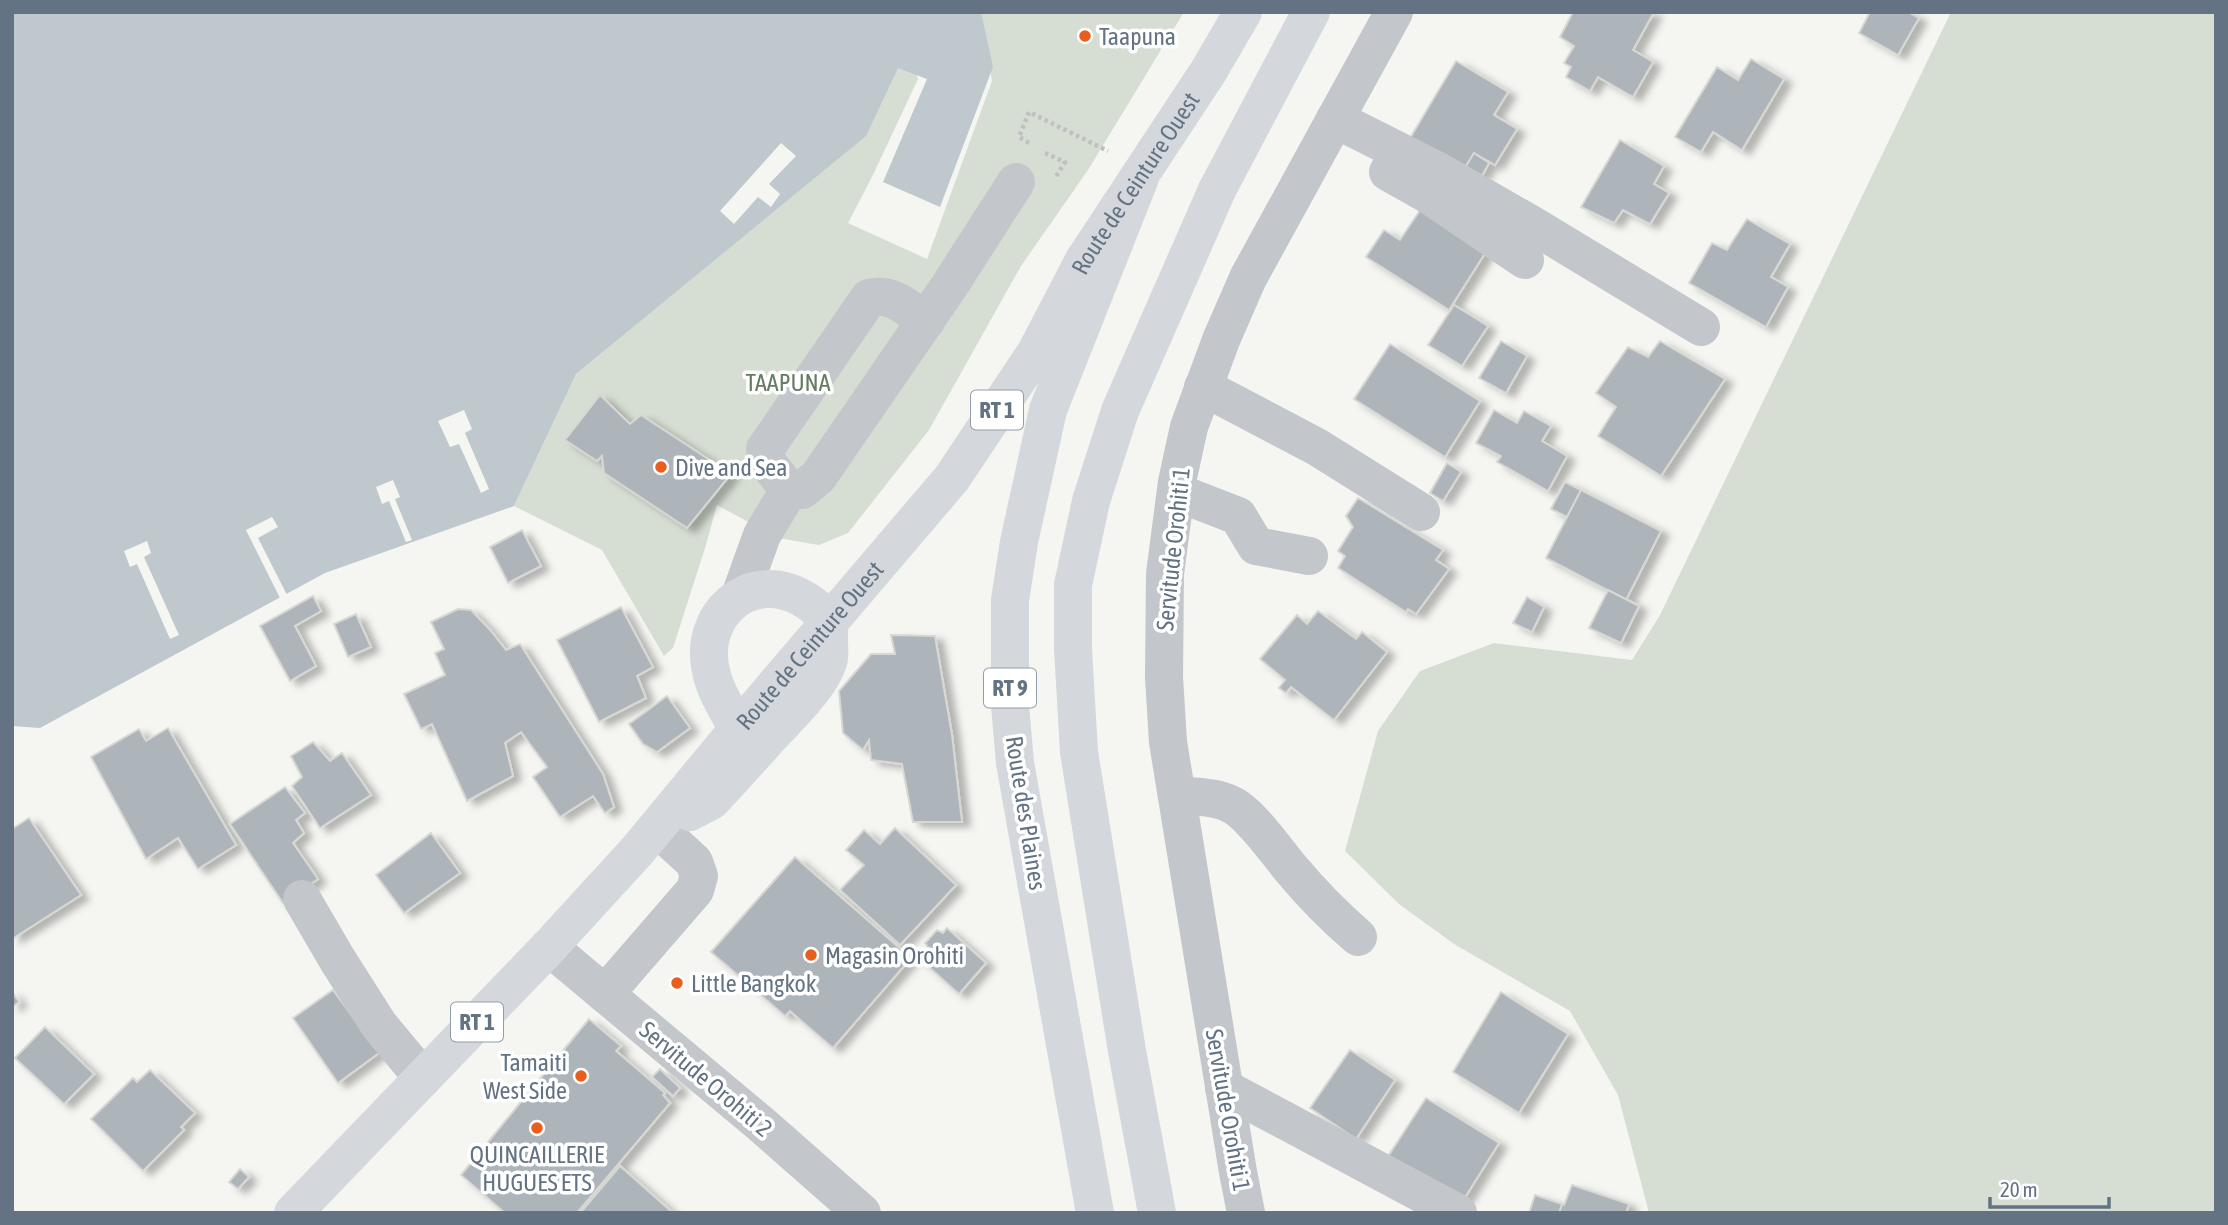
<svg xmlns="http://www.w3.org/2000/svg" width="2228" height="1225" viewBox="0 0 2228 1225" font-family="'Asap Condensed',sans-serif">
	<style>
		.green { fill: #d6ddd2 }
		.water { fill: #bec8cd }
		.pier { fill: #f5f6f2 }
		.building { fill: #adb4ba; stroke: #d7d7d4; stroke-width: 2; filter: url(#shadow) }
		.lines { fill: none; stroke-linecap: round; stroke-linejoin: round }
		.path { stroke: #bfc0c2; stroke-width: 4.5; stroke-dasharray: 3.5 3.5; stroke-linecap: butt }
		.minor { stroke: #c3c6ca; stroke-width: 38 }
		.major { stroke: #d4d8dc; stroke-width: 38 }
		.highway { stroke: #d4d8dc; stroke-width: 38 }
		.poi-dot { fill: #ea5e1d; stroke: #fff; stroke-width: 2.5 }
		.labels { text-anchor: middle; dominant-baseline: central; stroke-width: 7; stroke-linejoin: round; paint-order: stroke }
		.shield { fill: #fff; stroke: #929da9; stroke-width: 2 }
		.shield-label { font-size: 23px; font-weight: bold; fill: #637384 }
		.poi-label { font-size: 24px; fill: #637384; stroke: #fff; text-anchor: start }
		.street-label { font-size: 24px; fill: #637384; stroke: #fff }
		.park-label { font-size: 24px; fill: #657b62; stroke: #fff }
	</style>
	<defs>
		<filter id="shadow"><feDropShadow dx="8" dy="4.5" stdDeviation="3.5" flood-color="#0004"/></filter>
	</defs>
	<rect width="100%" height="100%" fill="#f5f6f2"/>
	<g class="green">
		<polygon points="981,12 1184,12 1088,170 1021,266 929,430 848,533 819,545 778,538 717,505 705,548 673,648 664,656 602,550 514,506 576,374 865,136 898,67 916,69 918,79 872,177 848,223 927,259 992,81"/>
		<polygon points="1951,12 2216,12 2216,1213 1649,1213 1618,1095 1570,1011 1454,944 1399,904 1345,851 1378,731 1420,671 1494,643 1632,660 1660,615"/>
	</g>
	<polygon class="water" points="12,12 981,12 993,67 940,207 883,182 927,79 898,68 866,136 576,374 514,506 325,573 40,728 12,726"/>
	<g class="pier">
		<polygon points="781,143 796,156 769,184 780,194 771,207 758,197 734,224 720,211"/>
		<polygon points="464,410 472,429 465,433 489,489 481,493 459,444 450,447 438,421"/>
		<polygon points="393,480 400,497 395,499 412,540 406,542 389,501 382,504 376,487"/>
		<polygon points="272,517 278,527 258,538 287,595 281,600 246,530"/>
		<polygon points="147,541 151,553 144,557 179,635 170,639 137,564 130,567 124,551"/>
	</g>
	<g class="building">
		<polygon points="1573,12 1654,12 1633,50 1653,62 1633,97 1598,77 1590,91 1566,77 1571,67 1564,63 1574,46 1560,37"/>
		<polygon points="1870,12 1908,12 1919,18 1898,55 1859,33"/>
		<polygon points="1751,59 1784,79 1742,150 1713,132 1701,152 1675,137 1717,67 1738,80"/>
		<polygon points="1456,61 1508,92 1494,115 1517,129 1495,165 1474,153 1463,171 1409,140"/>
		<polygon points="1620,140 1664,166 1654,184 1669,193 1650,224 1623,210 1614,223 1581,207"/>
		<polygon points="1474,153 1489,163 1483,174 1471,180 1463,171"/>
		<polygon points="1425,203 1487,250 1449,310 1366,257 1384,230 1400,240"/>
		<polygon points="1747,219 1790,244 1771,277 1788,287 1766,327 1689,283 1712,243 1727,250"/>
		<polygon points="1454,305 1488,326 1462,366 1428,345"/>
		<polygon points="1501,341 1527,356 1506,393 1479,378"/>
		<polygon points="1660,341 1725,379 1661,476 1598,436 1616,407 1596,393 1628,347 1648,357"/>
		<polygon points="1390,344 1480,401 1445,457 1354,399"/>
		<polygon points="600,395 630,424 641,415 731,474 687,528 604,473 602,456 597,461 565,440"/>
		<polygon points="1494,410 1517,423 1524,411 1551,426 1542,441 1567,456 1548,491 1497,462 1501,456 1476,443"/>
		<polygon points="1447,463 1461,472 1443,501 1430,493"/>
		<polygon points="1565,482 1581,490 1567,517 1551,509"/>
		<polygon points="1581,490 1661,531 1626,600 1546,558"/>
		<polygon points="1358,498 1443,550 1436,560 1449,569 1416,614 1408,609 1406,612 1338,568 1345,556 1338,551 1353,527 1346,516"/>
		<polygon points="522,530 541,566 508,583 490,547"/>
		<polygon points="1608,590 1639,606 1621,643 1589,628"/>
		<polygon points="313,596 321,611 295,626 316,666 290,681 260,626"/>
		<polygon points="1527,597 1544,607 1532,632 1513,623"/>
		<polygon points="621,607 653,667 637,676 646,698 599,722 557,640"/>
		<polygon points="458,609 471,610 491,631 506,650 520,644 603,774 614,807 605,813 593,796 560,817 533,777 547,767 521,732 505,743 513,776 467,801 432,724 421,729 404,694 445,675 435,653 444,649 431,622"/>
		<polygon points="1318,611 1356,639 1362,632 1387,652 1334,720 1291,687 1286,693 1279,688 1285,680 1260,659 1297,615 1307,624"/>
		<polygon points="356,614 371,647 348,657 334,624"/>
		<polygon points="891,635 935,636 952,735 962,822 913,822 902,764 871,760 869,740 863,750 843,733 839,691 871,654 895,654"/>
		<polygon points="667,696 690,728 657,752 643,744 629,724"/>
		<polygon points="168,728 236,845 198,869 178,838 146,859 91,757 139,729 146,741"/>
		<polygon points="313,742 330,761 342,753 371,795 320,828 292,786 302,777 291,756"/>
		<polygon points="285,787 305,813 296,820 304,833 293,843 318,879 283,903 230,824"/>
		<polygon points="29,818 81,895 12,939 12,829"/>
		<polygon points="895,828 956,885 900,945 840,890 864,865 846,850 864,830 880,844"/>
		<polygon points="431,833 460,873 404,913 376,875"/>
		<polygon points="795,857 911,958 833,1048 790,1011 785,1016 711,952"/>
		<polygon points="947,928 986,963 959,994 920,959 929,949 925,943 937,930 943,933"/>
		<polygon points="333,990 379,1053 338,1083 293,1018"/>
		<polygon points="12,992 19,1002 12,1007"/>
		<polygon points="1501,992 1568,1034 1519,1113 1453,1072"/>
		<polygon points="589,1019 621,1046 616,1051 665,1093 663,1095 670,1103 577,1213 505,1213 461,1175"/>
		<polygon points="45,1027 94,1074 64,1104 15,1058"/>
		<polygon points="1350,1050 1395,1080 1356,1139 1310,1108"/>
		<polygon points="660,1069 680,1088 673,1096 652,1077"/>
		<polygon points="150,1070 195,1113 181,1127 184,1130 143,1171 91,1119 133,1078 137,1082"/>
		<polygon points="1426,1098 1499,1143 1459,1207 1385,1161"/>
		<polygon points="620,1166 673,1213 580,1213"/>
		<polygon points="240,1169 249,1177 238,1189 229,1182"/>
		<polygon points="1572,1185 1629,1204 1626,1213 1559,1213 1562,1204 1564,1205"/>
		<polygon points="1535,1195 1562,1204 1559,1213 1529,1213"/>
	</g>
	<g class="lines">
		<g class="path">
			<polyline points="1029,143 1019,137 1029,112 1108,151"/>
			<polyline points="1045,153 1065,162 1055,178"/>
		</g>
		<g class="minor">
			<polyline points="1335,119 1440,172 1534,226 1701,327"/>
			<polyline points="1388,172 1427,194 1525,260"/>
			<polyline points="1203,387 1317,447 1421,512"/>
			<polyline points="789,490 802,490 818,477 948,288 1016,182"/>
			<path d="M 789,490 L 766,461 L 765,449 L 869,298 C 893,292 907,308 926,321"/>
			<polyline points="1176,492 1238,516 1256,546 1309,556"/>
			<polyline points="740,596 762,535 789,490"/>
			<path d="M 1177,795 C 1194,797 1214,796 1230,804 C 1250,812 1278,854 1293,871 C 1313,895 1335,917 1358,937"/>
			<polyline points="302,899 337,959 379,1025 423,1078"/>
			<polyline points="549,947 762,1125 862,1213"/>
			<polyline points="605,994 695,890 699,876 694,862 657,828"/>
			<polyline points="1224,1088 1458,1213"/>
			<polyline points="1246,1213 1238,1172 1168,742 1164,677 1165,574 1177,482 1189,427 1221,340 1248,278 1394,12"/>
		</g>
		<g class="major">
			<polyline points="1217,190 1311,12"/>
			<path d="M 690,812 L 711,801 C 733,778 754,754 776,730 C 792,713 824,682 829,658 C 830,654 829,647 829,642 C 829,636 830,627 827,621 C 822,611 810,602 800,597 C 748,570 698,616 711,671 C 715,691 728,711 738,729"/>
			<path id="s1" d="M 293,1213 L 549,947 L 637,851 L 738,729 L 952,478 L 1036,352 L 1084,260 L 1208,72 L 1243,12"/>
		</g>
		<g class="highway">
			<polyline points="1095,1213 1015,763 1010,705 1010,600 1019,542 1048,410 1140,178"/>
			<polyline points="1157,1213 1127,1051 1079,752 1073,649 1073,585 1091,501 1120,411 1217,190"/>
		</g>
	</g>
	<g class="poi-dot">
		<circle cx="1085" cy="36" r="7"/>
		<circle cx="661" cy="467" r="7"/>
		<circle cx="811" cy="955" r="7"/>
		<circle cx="677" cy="983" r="7"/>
		<circle cx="581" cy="1076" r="7"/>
		<circle cx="537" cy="1128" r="7"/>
	</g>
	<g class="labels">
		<g class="shield">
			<rect x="971" y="390.5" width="52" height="39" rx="5"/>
			<rect x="984" y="668.5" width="52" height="39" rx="5"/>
			<rect x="451" y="1002.5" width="52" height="39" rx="5"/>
		</g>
		<g class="shield-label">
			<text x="997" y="410">RT 1</text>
			<text x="1010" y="688">RT 9</text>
			<text x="477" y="1022">RT 1</text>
		</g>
		<g class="poi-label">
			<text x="1099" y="36">Taapuna</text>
			<text x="675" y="467">Dive and Sea</text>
			<text x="825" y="955">Magasin Orohiti</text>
			<text x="691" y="983">Little Bangkok</text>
			<text x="567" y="1062" text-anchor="end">Tamaiti<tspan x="567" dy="28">West Side</tspan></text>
			<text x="537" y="1154" text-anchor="middle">QUINCAILLERIE<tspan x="537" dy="28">HUGUES ETS</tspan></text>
		</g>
		<g class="street-label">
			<text stroke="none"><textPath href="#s1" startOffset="1335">Route de Ceinture Ouest</textPath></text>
			<text transform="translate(1173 549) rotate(-84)">Servitude Orohiti 1</text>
			<text stroke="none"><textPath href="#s1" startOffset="768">Route de Ceinture Ouest</textPath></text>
			<text transform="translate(1026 813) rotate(81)">Route des Plaines</text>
			<text transform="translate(706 1079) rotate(40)">Servitude Orohiti 2</text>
			<text transform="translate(1228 1110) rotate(80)">Servitude Orohiti 1</text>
		</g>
		<g class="park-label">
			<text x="788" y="382">TAAPUNA</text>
		</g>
	</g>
	<rect width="2228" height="1225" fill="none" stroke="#637384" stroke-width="28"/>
	<path d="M1990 1197v10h119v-10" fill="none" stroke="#637384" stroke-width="3.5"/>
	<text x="2000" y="1197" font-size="21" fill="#637384" stroke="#ffffff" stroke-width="5" paint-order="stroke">20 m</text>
</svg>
